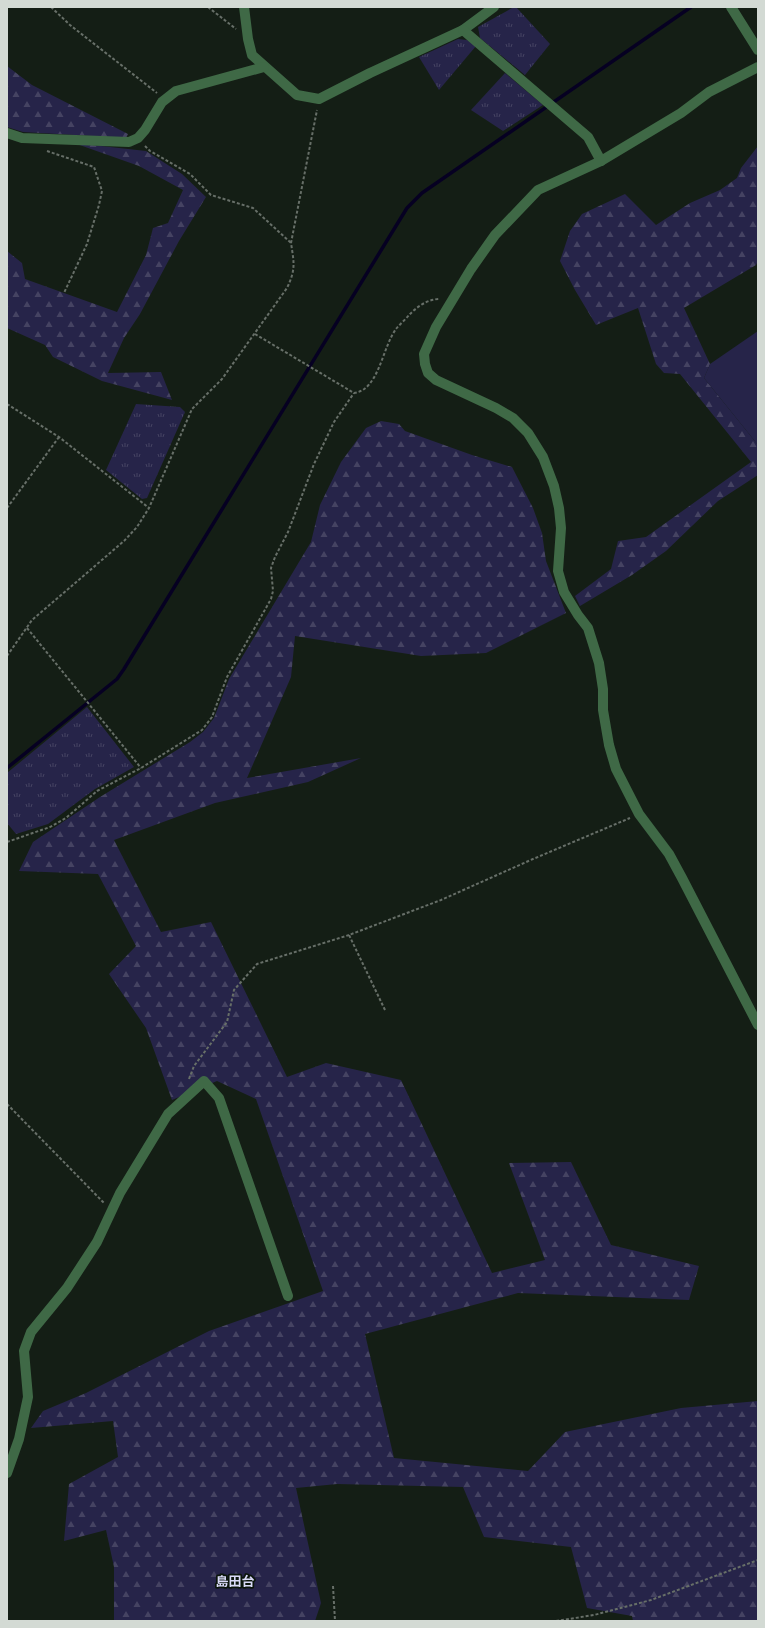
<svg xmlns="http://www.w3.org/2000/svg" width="765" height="1628" viewBox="0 0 765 1628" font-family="'Exo 2','Noto Sans JP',sans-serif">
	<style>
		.grass { fill: url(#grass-tufts) }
		.forest { fill: url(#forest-firs) }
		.pitch { fill: #262449 }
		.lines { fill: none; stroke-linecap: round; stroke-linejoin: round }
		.stream { stroke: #060022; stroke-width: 3.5 }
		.path { stroke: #676f68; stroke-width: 2; stroke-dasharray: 3 2; stroke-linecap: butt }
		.street { stroke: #3f6946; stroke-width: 10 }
		.labels { text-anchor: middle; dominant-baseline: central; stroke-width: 3.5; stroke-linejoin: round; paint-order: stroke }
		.quarter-label { font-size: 13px; font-weight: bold; fill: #d9daf7; stroke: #0b150c }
	</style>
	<defs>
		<pattern id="grass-tufts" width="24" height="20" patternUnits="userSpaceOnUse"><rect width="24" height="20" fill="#262449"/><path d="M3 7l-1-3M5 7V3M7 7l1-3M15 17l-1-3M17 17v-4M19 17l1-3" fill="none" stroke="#454362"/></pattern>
		<pattern id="forest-firs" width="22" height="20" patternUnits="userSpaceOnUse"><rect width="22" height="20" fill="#262449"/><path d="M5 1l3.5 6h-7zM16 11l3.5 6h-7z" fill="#454362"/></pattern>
	</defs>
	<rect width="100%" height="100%" fill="#141e15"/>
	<g class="grass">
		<polygon points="514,7 516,7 550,44 525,75 480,38 478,27"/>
		<polygon points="458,39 467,40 476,46 439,90 419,57"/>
		<polygon points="505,73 543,105 503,131 471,110"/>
		<polygon points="136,404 180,407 185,412 147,498 142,499 106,470"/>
		<polygon points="87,707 134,767 95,789 48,824 16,834 7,823 7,773"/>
	</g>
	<g class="forest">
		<polygon points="7,66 32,85 128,134 126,138 23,132 7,127"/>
		<polygon points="74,143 146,151 182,174 206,197 179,241 140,314 124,338 108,373 161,372 172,400 102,381 53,357 45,345 7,328 7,251 22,263 25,279 117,312 146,255 153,228 168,223 183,190 139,166"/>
		<polygon points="758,146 758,261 756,265 684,308 710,364 704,378 758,445 758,475 718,501 666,551 632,575 580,606 575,596 611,569 618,541 646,537 751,462 680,374 664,373 656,364 638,308 596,325 575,290 560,261 570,231 582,214 625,194 656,225 690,203 720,190 737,178 741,168"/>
		<polygon points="381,421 399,424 405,431 472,455 512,467 533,508 542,533 546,561 566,613 486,653 421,656 295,636 291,677 247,778 361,758 308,782 215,803 114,840 161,932 211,922 287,1077 326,1063 401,1080 492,1273 545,1260 509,1163 571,1162 611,1245 699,1266 689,1300 518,1293 365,1334 394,1458 528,1471 565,1432 681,1408 758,1401 758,1621 633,1621 632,1616 587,1608 571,1547 484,1537 463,1487 337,1484 296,1488 321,1603 315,1621 114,1621 114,1567 106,1530 64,1541 69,1484 118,1457 113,1421 31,1428 43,1411 86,1393 209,1331 323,1291 256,1099 217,1081 172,1100 146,1028 109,974 136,946 98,874 19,871 33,842 100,797 190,742 203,732 214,718 229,679 311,542 320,505 341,462 366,428"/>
	</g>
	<polygon class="pitch" points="758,331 758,445 704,378 710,364"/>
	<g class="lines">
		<polyline class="stream" points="7,768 117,679 124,669 407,208 422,193 691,7"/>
		<g class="path">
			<polyline points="51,7 70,25 157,93"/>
			<polyline points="208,7 236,29"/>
			<polyline points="145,146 150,151 190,174 211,195 253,208 291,243"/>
			<polyline points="47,151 94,167 102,191 99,205 87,244 64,293"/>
			<path d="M 255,334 L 354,393 C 379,390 382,348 396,329 C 400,324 406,319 410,314 C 418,306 428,299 440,299"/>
			<polyline points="7,404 59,437 149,508"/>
			<polyline points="7,508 59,437"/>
			<polyline points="27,628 141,768"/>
			<path d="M 7,656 L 32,620 L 124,541 L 137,527 L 149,508 L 192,409 L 222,379 L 287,288 C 296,269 294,263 291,243 L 317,110"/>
			<polyline points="7,842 50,827 66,818 97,791 141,768 202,730 212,717 227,677 271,599 273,591 271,568 275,557 288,532 314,464 334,422 354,393"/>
			<polyline points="385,1010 349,935 441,900 533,859 630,818"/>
			<polyline points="189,1079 194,1066 227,1022 234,990 257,964 349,935"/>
			<polyline points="7,1104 104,1203"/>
			<polyline points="333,1586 335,1621"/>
			<polyline points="556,1621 594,1615 651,1600 758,1560"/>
		</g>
		<g class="street">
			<polyline points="244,7 248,39 252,55 297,95 319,99 370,73 463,30 494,7"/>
			<polyline points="731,7 758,50"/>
			<polyline points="463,30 588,137 601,161"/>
			<polyline points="758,67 709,92 681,113 601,161 538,190 495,235 471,269 436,327 424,354 425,364 428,373 436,380 496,408 513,418 528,433 543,457 554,486 559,508 561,528 558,571 564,592 578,615 588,628 599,663 603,689 603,710 609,745 616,769 639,814 669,854 682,878 758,1025"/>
			<polyline points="7,133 22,138 129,142 138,138 145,130 162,102 176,91 264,67"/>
			<polyline points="7,1473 19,1439 28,1397 24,1351 31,1332 67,1288 97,1242 120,1193 168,1114 204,1081 219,1098 288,1296"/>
		</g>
	</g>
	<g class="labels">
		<g class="quarter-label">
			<text x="235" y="1581">島田台</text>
		</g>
	</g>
	<rect width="765" height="1628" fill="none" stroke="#d3dad4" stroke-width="16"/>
</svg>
